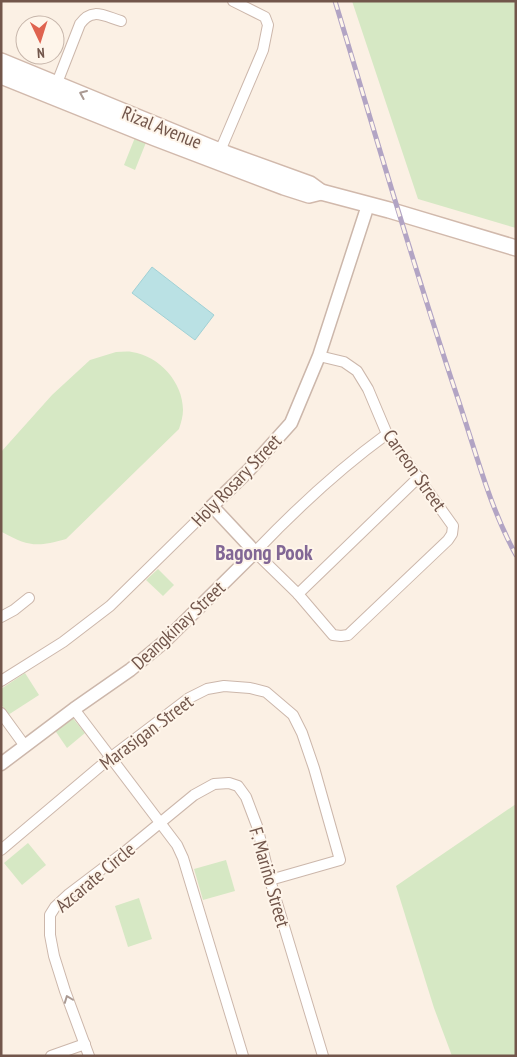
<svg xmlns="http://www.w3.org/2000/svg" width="517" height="1057" viewBox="0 0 517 1057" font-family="'PT Sans Narrow',sans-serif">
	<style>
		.green { fill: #d6e8c4 }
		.water { fill: #bae1e4; stroke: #a1d1d5 }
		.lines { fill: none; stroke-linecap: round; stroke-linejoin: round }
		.minor-casing { stroke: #ccb7ab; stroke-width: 12 }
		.tertiary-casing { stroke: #ccb7ab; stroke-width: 15 }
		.secondary-casing { stroke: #d1b9ac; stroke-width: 18 }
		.minor { stroke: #fff; stroke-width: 10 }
		.tertiary { stroke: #fff; stroke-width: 12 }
		.secondary { stroke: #fff; stroke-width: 15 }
		.rail-casing { stroke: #b2a4c4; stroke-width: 5 }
		.rail { stroke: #fef5ea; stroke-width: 3; stroke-dasharray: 9; stroke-linecap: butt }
		.oneway { stroke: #aa9a93 }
		.labels { text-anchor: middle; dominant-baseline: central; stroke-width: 4; stroke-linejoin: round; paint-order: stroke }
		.street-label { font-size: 19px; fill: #72564b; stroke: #fef5ea }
		.quarter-label { font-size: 21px; font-weight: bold; fill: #826795; stroke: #fef5ea }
	</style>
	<rect width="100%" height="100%" fill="#fbf0e4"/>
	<g class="green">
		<polygon points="352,1 516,1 516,228 418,199"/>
		<polygon points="136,135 147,140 135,170 124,165"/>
		<path d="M 116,352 C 121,352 127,351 132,352 C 159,356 183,382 183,410 C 183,416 181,423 179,429 L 66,539 C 37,547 29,547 2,532 L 1,452 L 52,395 L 90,360 Z"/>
		<polygon points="158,569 174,585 163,596 146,580"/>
		<polygon points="25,673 39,695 8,715 1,704 1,689"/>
		<polygon points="71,716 85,733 67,748 54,729"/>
		<polygon points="516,804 516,1056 452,1056 434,1008 396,886"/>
		<polygon points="28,843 46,865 22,885 4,863"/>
		<polygon points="226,860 235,891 203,900 194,869"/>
		<polygon points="139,898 152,939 128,947 115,906"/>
	</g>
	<polygon class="water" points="152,267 214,315 195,340 132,293"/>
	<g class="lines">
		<g class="minor-casing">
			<g id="minor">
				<path d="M 55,88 L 80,24 C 92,7 104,16 121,21"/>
				<polyline points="222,157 220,151 263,50 268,25 265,17 233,1"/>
				<path d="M 319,356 L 344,362 L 357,371 L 368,389 L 387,434 L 453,526 L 452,534 L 448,540 L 348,635 L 341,636 L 333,635 L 298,594 L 255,552 C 296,509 339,469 387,434"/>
				<polyline points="298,594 419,477"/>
				<polyline points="1,617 14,610 29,598"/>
				<polyline points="1,681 63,642 110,606 212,506"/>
				<polyline points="74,709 177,845 183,858 243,1056"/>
				<polyline points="1,713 25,746"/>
				<polyline points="1,850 110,758 189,698 207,689 224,686 250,688 266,692 293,715 302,733 314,768 340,860 270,880"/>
				<polyline points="51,1056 85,1044"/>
				<polyline points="89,1056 65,991 54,956 50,935 50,915 55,907 69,894 127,850 194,795 214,784 229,783 238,786 246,797 257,826 270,880 323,1056"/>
			</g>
		</g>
		<g class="tertiary-casing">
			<polyline id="tertiary" points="1,764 74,709 130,670 164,642 255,552 212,506 248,471 291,423 319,356 368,205"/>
		</g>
		<g class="secondary-casing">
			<g id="secondary">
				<polyline points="1,61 227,154 310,184 321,192 389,210 516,248"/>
				<polyline points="1,76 155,138 284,187 309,195 321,192"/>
			</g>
		</g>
		<use href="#minor" class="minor"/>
		<use href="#tertiary" class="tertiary"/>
		<use href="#secondary" class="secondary"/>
		<g class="rail-casing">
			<path id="rail" d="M 335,1 C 375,133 413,265 457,396 C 475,449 489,506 516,555"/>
		</g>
		<use href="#rail" class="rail"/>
	</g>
	<defs><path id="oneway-chevron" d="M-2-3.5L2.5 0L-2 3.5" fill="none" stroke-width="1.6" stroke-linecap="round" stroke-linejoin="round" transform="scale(1.25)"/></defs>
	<g class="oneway">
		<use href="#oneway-chevron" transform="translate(83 94) rotate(-157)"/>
		<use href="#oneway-chevron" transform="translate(68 999) rotate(-111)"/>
	</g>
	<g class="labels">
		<g class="street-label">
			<text transform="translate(162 127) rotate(22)">Rizal Avenue</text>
			<text transform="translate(415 470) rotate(55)">Carreon Street</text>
			<text transform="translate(236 480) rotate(-46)">Holy Rosary Street</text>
			<text transform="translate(178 625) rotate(-43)">Deangkinay Street</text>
			<text transform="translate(146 732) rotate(-37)">Marasigan Street</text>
			<text transform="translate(95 877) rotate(-40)">Azcarate Circle</text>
			<text transform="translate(270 877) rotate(74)">F. Mariño Street</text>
		</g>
		<g class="quarter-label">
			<text x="264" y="552">Bagong Pook</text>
		</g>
	</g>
	<rect width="517" height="1057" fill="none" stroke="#72564b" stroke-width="5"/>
	<g transform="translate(40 40) rotate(176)"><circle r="24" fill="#fef5ea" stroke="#c6b5aa"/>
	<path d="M0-4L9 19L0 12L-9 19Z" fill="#df634f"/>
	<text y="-8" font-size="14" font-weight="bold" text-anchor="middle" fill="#72564b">N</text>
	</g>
</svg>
